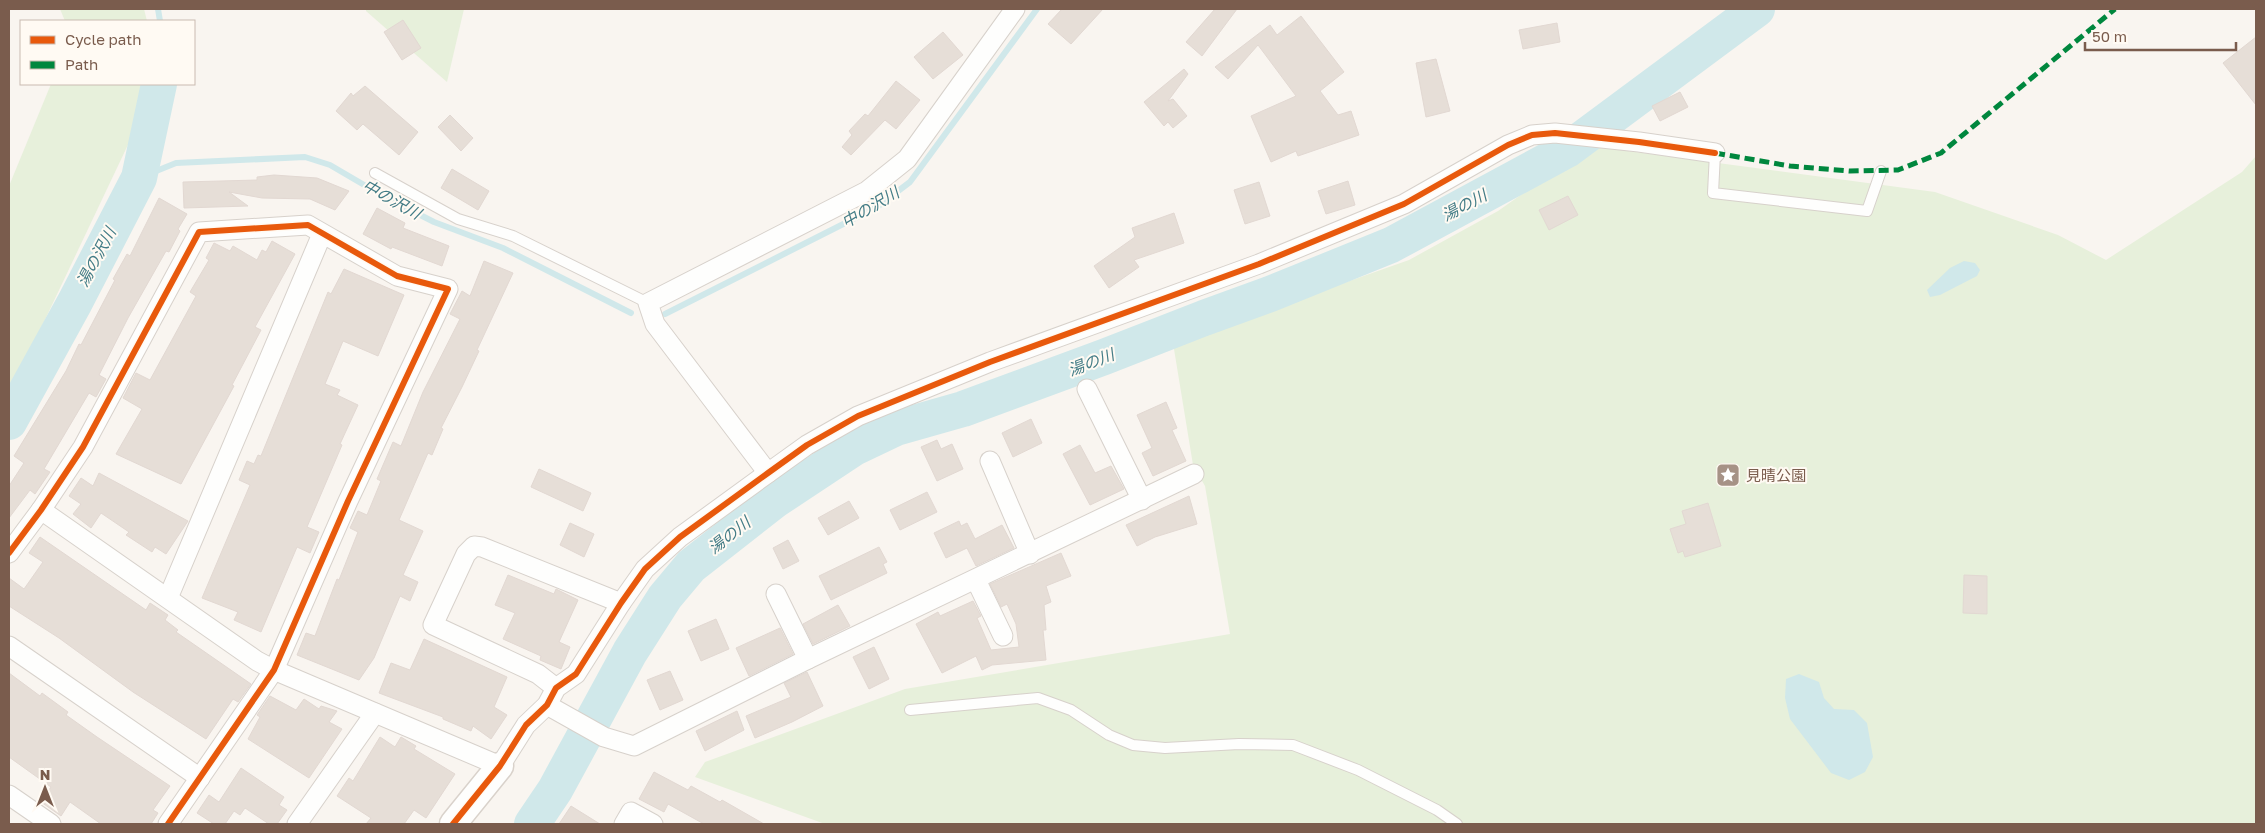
<svg xmlns="http://www.w3.org/2000/svg" width="2265" height="833" viewBox="0 0 2265 833" font-family="'Golos Text','Noto Sans JP',sans-serif">
	<style>
		.green { fill: #e7f0db }
		.water { fill: #d0e8ea }
		.lines { fill: none; stroke-linecap: round; stroke-linejoin: round }
		.stream { stroke: #d0e8ea; stroke-width: 6 }
		.river { stroke: #d0e8ea; stroke-width: 36 }
		.building { fill: #e6ded7; stroke: #e2d8d2 }
		.lane-casing { stroke: #d7d1cb; stroke-width: 12 }
		.street-casing { stroke: #d7d1cb; stroke-width: 21 }
		.secondary-casing { stroke: #d9d2cb; stroke-width: 29 }
		.lane { stroke: #fefefd; stroke-width: 10 }
		.street { stroke: #fefefd; stroke-width: 19 }
		.secondary { stroke: #fefefd; stroke-width: 26 }
		.quiet { stroke: #00873e; stroke-width: 5; stroke-dasharray: 10 5; stroke-linecap: butt }
		.cycleway-casing { stroke: #fffaf3; stroke-width: 9 }
		.cycleway { stroke: #e8590c; stroke-width: 6 }
		.labels { text-anchor: middle; dominant-baseline: central; stroke-width: 4; stroke-linejoin: round; paint-order: stroke }
		.poi-label { font-size: 15px; fill: #7a5c4d; stroke: #fffaf3; text-anchor: start }
		.water-label { font-size: 16px; font-style: italic; fill: #437c86; stroke: #fffaf3 }
	</style>
	<rect width="100%" height="100%" fill="#f9f5f0"/>
	<g class="green">
		<polygon points="60,9 144,9 147,21 65,21"/>
		<polygon points="366,9 464,9 447,82 366,11"/>
		<polygon points="51,84 143,84 135,130 14,385 9,385 9,186"/>
		<polygon points="1590,146 1935,192 2058,235 2106,260 2242,172 2256,156 2256,824 825,824 695,777 705,762 905,689 1230,634 1205,486 1193,465 1173,343 1409,260 1498,211"/>
	</g>
	<g class="water">
		<polygon points="1964,261 1975,263 1980,270 1977,276 1940,295 1930,297 1927,290 1950,268"/>
		<polygon points="1799,674 1819,682 1824,698 1834,709 1854,710 1867,723 1873,757 1865,772 1849,780 1831,773 1790,719 1785,698 1786,679"/>
	</g>
	<g class="lines">
		<g class="stream">
			<polyline points="158,9 160,21"/>
			<polyline points="139,178 176,163 305,157 330,165 383,196 434,222 503,248 631,313"/>
			<polyline points="665,314 877,207 910,182 1037,9"/>
		</g>
		<g class="river">
			<polyline points="9,422 75,302 139,178 159,84"/>
			<polyline points="532,824 555,790 630,652 665,597 691,566 774,501 854,448 896,428 963,409 1104,357 1204,318 1270,294 1391,245 1567,150 1757,9"/>
		</g>
	</g>
	<g class="building">
		<polygon points="1062,9 1103,9 1071,44 1048,24"/>
		<polygon points="1215,9 1237,9 1202,56 1186,42"/>
		<polygon points="1301,16 1344,72 1320,91 1338,115 1351,111 1359,135 1298,156 1296,151 1271,162 1251,116 1296,96 1258,45 1228,79 1215,67 1270,25 1277,35"/>
		<polygon points="403,20 421,48 402,60 384,32"/>
		<polygon points="1557,23 1560,42 1523,49 1519,30"/>
		<polygon points="943,32 963,55 933,79 914,57"/>
		<polygon points="2256,37 2256,105 2223,63"/>
		<polygon points="1436,59 1450,111 1426,117 1416,63"/>
		<polygon points="1184,69 1188,74 1168,101 1173,99 1187,116 1173,128 1168,122 1164,126 1144,102"/>
		<polygon points="896,81 920,100 896,129 885,120 851,155 842,147 852,135 849,131 865,114 868,116"/>
		<polygon points="365,86 418,132 399,155 363,124 357,130 336,111 351,93 353,96"/>
		<polygon points="1680,92 1688,107 1660,121 1652,106"/>
		<polygon points="450,115 473,138 461,151 438,127"/>
		<polygon points="452,169 489,191 478,210 441,188"/>
		<polygon points="274,175 317,178 349,191 335,210 310,199 262,198 229,192 248,206 184,208 183,182 257,180 257,177"/>
		<polygon points="1348,181 1355,205 1326,214 1318,191"/>
		<polygon points="1259,182 1270,216 1245,224 1234,190"/>
		<polygon points="1568,196 1578,215 1549,230 1539,210"/>
		<polygon points="159,198 187,214 178,229 180,231 169,252 166,251 128,318 99,375 106,379 96,397 89,393 44,469 50,472 35,494 30,490 9,518 9,486 24,463 14,456 66,371 79,344 81,345 115,280 113,279 127,254 130,256"/>
		<polygon points="377,208 405,223 403,228 449,246 442,266 392,247 391,249 363,234"/>
		<polygon points="1174,213 1184,243 1134,260 1139,267 1109,288 1094,266 1135,237 1132,228"/>
		<polygon points="272,241 295,254 255,327 261,330 232,385 234,386 181,484 116,454 142,409 123,398 136,373 150,380 196,296 190,292 209,260 206,258 214,243 230,251 233,246 257,260 262,250 266,252"/>
		<polygon points="484,261 513,273 477,350 479,351 462,387 441,428 443,429 432,455 428,453 399,520 423,531 403,575 418,582 410,601 400,596 374,658 359,680 297,655 306,633 315,636 337,579 339,580 358,532 350,528 358,511 367,515 381,481 377,479 393,442 401,446 423,392 460,319 450,314 462,291 470,296"/>
		<polygon points="344,269 404,295 378,356 343,341 325,384 340,390 337,395 358,405 340,444 342,445 307,527 319,532 310,553 297,547 261,632 234,620 238,612 202,598 250,485 239,480 247,461 254,464 258,455 261,456 328,292 331,294"/>
		<polygon points="1166,402 1177,428 1172,430 1186,461 1153,476 1142,453 1152,448 1137,415"/>
		<polygon points="1031,419 1042,443 1013,457 1002,433"/>
		<polygon points="937,440 941,449 952,444 963,469 937,481 921,447"/>
		<polygon points="1080,445 1095,473 1111,466 1124,489 1090,505 1063,454"/>
		<polygon points="539,469 591,493 583,511 531,487"/>
		<polygon points="99,473 188,521 166,554 155,547 152,552 126,535 129,532 101,513 91,528 73,514 81,504 69,496 81,478 93,486"/>
		<polygon points="927,492 937,512 900,530 890,510"/>
		<polygon points="1189,496 1197,524 1155,537 1137,546 1126,525"/>
		<polygon points="849,501 859,518 828,535 818,518"/>
		<polygon points="1708,503 1721,546 1685,557 1683,551 1678,553 1670,529 1686,524 1682,511"/>
		<polygon points="959,521 961,526 967,523 975,539 1002,525 1014,548 976,566 967,548 946,558 934,533"/>
		<polygon points="570,523 594,534 584,557 560,545"/>
		<polygon points="40,537 146,610 150,603 168,615 165,620 178,630 176,632 251,684 238,702 233,699 206,739 133,692 59,638 9,606 9,578 24,589 43,562 29,553"/>
		<polygon points="788,540 799,561 783,569 773,548"/>
		<polygon points="879,547 887,562 883,564 887,573 831,600 819,576"/>
		<polygon points="1061,553 1071,576 1046,586 1051,602 1044,605 1046,630 1043,630 1046,660 992,665 982,670 976,656 942,673 916,624 938,612 940,616 973,601 981,616 977,618 991,650 1019,647 1016,624 1007,604 1001,607 990,584"/>
		<polygon points="508,575 554,594 556,589 578,600 559,642 570,647 561,669 540,660 541,656 503,639 515,613 495,605"/>
		<polygon points="1964,575 1987,576 1987,614 1963,613"/>
		<polygon points="838,605 850,626 813,644 803,624"/>
		<polygon points="716,619 729,649 701,661 688,631"/>
		<polygon points="780,628 793,654 749,676 736,648"/>
		<polygon points="424,639 507,677 494,707 507,715 491,739 473,726 471,731 443,719 443,717 379,693 391,663 410,670"/>
		<polygon points="874,647 889,679 869,689 853,657"/>
		<polygon points="670,671 683,700 660,710 647,680"/>
		<polygon points="807,672 823,706 792,722 755,738 746,716 791,697 784,683"/>
		<polygon points="9,673 40,696 42,693 68,712 66,715 97,737 170,786 153,810 158,813 151,824 101,824 70,802 61,816 41,802 51,787 9,757"/>
		<polygon points="270,696 296,710 304,699 319,709 321,706 337,711 329,722 342,729 309,778 248,739 260,717 257,715"/>
		<polygon points="737,711 744,730 705,751 696,731"/>
		<polygon points="380,737 395,747 401,737 416,746 414,749 455,774 426,818 414,810 404,824 366,824 371,818 337,796 349,778 353,781"/>
		<polygon points="241,768 284,797 279,805 287,810 277,824 269,824 245,808 240,815 234,811 225,824 214,824 197,813 209,795 219,802"/>
		<polygon points="654,772 688,790 691,786 720,802 722,800 764,824 704,824 668,804 664,812 639,799"/>
		<polygon points="571,806 600,824 559,824"/>
	</g>
	<g class="lines">
		<g class="lane-casing">
			<g id="lane">
				<polyline points="1715,153 1713,193 1867,211 1881,171"/>
				<polyline points="375,173 458,219 513,236 648,303"/>
				<polyline points="910,710 1038,698 1071,710 1109,735 1133,745 1165,748 1239,744 1293,745 1358,770 1437,810 1457,824"/>
			</g>
		</g>
		<g class="street-casing">
			<g id="street">
				<polyline points="1087,389 1142,500"/>
				<polyline points="990,461 1030,554"/>
				<polyline points="768,473 655,324 648,303 867,191 907,159 1015,9"/>
				<polyline points="41,510 257,661 274,670 500,766 526,725 547,705 556,688 576,674 621,603 645,569 680,537 768,473 807,445 858,416 990,362 1259,264 1404,204 1508,145 1532,135 1555,133 1639,142 1715,153"/>
				<polyline points="9,553 41,510 83,447 199,232 308,225 397,276 448,289 348,501 274,670 168,824"/>
				<polyline points="976,580 1003,636"/>
				<polyline points="776,594 808,659"/>
				<polyline points="168,598 322,234"/>
				<polyline points="9,646 200,778"/>
				<polyline points="556,688 538,674 433,625 466,554 474,546 482,547 621,603"/>
				<polyline points="547,705 604,737 634,746 808,659 1194,474"/>
				<polyline points="9,795 51,824"/>
				<polyline points="297,824 375,713"/>
				<polyline points="624,824 631,812 653,824"/>
			</g>
		</g>
		<g class="secondary-casing">
			<polyline id="secondary" points="453,824 500,766"/>
		</g>
		<use href="#lane" class="lane"/>
		<use href="#street" class="street"/>
		<use href="#secondary" class="secondary"/>
		<polyline class="quiet" points="1715,153 1790,166 1850,171 1898,170 1941,153 2115,9"/>
		<g class="cycleway-casing">
			<g id="cycleway">
				<polyline points="9,553 41,510 83,447 199,232 308,225 397,276 448,289 348,501 274,670 168,824"/>
				<polyline points="453,824 500,766 526,725 547,705 556,688 576,674 621,603 645,569 680,537 768,473 807,445 858,416 990,362 1259,264 1404,204 1508,145 1532,135 1555,133 1639,142 1715,153"/>
			</g>
		</g>
		<use href="#cycleway" class="cycleway"/>
	</g>
	<defs>
		<g id="sight-square" transform="scale(1.25)"><rect x="-9" y="-9" width="18" height="18" rx="4" fill="#a69286" stroke="#fffaf3"/><path d="M0-6L1.8-2.2L6-1.7L2.9 1.2L3.7 5.4L0 3.3L-3.7 5.4L-2.9 1.2L-6-1.7L-1.8-2.2Z" fill="#fff"/></g>
	</defs>
	<g fill-rule="evenodd">
		<use href="#sight-square" x="1728" y="475"/>
	</g>
	<g class="labels">
		<g class="poi-label">
			<text x="1746" y="475">見晴公園</text>
		</g>
		<g class="water-label">
			<text transform="translate(392 199) rotate(29)">中の沢川</text>
			<text transform="translate(1464 205) rotate(-28)">湯の川</text>
			<text transform="translate(870 207) rotate(-31)">中の沢川</text>
			<text transform="translate(96 257) rotate(-62)">湯の沢川</text>
			<text transform="translate(1091 362) rotate(-21)">湯の川</text>
			<text transform="translate(729 535) rotate(-38)">湯の川</text>
		</g>
	</g>
	<rect width="2265" height="833" fill="none" stroke="#7a5c4d" stroke-width="20"/>
	<rect x="20" y="20" width="175" height="65" fill="#fffaf3" stroke="#cabbb1"/>
	<rect x="30" y="36" width="25" height="8" fill="#e8590c" stroke="#cabbb1"/>
	<text x="65" y="45" font-size="15" fill="#7a5c4d">Cycle path</text>
	<rect x="30" y="61" width="25" height="8" fill="#00873e" stroke="#cabbb1"/>
	<text x="65" y="70" font-size="15" fill="#7a5c4d">Path</text>
	<g transform="translate(45 788)" stroke="#fffaf3" stroke-width="4" paint-order="stroke">
	<path d="M0-4L9 19L0 12L-9 19Z" fill="#7a5c4d"/>
	<text y="-8" font-size="14" font-weight="bold" text-anchor="middle" fill="#7a5c4d">N</text>
	</g>
	<path d="M2085 42v8h151v-8" fill="none" stroke="#7a5c4d" stroke-width="2.5"/>
	<text x="2092" y="42" font-size="15" fill="#7a5c4d" stroke="#fffaf3" stroke-width="4" paint-order="stroke">50 m</text>
</svg>
